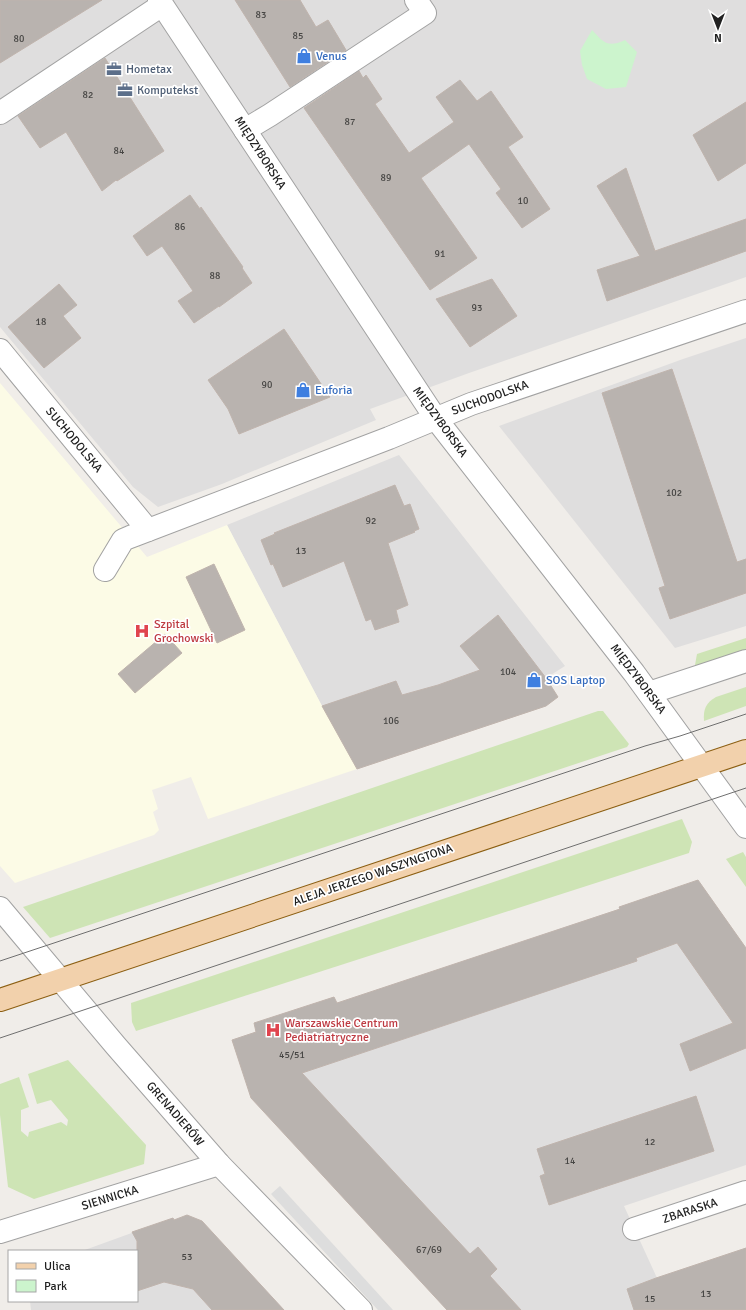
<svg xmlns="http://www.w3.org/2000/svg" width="746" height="1310" viewBox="0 0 746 1310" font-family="Signika,sans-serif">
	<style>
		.residential { fill: #dfdede }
		.education { fill: #fcfbe6 }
		.grass { fill: #cee4b5 }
		.park { fill: #ccf4cd }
		.parking { fill: #ddd }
		.building { fill: #b9b3af; stroke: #c0b4ad }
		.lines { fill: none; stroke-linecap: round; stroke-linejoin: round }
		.minor-casing { stroke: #a2a2a2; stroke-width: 24 }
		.major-casing { stroke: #8c5f12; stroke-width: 24 }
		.minor { stroke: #fff; stroke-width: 22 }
		.major { stroke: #f2d1ac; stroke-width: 22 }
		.tram { stroke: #6f6f6f; stroke-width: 1 }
		.labels { text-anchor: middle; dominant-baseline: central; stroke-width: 3.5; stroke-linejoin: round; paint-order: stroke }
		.number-label { font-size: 10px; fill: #474644 }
		.shop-label { font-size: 12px; fill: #366cbe; stroke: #fff; text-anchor: start }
		.service-label { font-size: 12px; fill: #4e5e75; stroke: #fff; text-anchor: start }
		.street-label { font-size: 12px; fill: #212121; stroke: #fff }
		.health-label { font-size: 12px; fill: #be3a42; stroke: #fff; text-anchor: start }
	</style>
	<rect width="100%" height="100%" fill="#f0ede9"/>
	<g class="residential">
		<polygon points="0,0 746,0 746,277 469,373 370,409 376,420 222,484 158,507 133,487 0,327"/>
		<polygon points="746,338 746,626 675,648 499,426 683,359"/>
		<polygon points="399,455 565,666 546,678 552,701 546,706 357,769 322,706 227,525"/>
		<polygon points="698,880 746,948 746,1165 624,1206 657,1278 746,1248 746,1310 447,1310 251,1097 232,1040 256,1032 254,1023 334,997 337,1003 619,909 619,907"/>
		<polygon points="187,1215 199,1220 209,1229 284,1310 31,1310 30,1301 137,1301 137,1251 82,1251 173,1218 175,1220"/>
	</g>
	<polygon class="education" points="0,383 147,557 227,525 322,706 357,769 208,819 191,777 152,790 158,809 153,812 159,830 154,835 15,883 0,866"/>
	<g class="grass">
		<polygon points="746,638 746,651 697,669 695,665 697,654"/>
		<path d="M 746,687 L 746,706 L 704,721 C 703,709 706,703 716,697 Z"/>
		<polygon points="598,711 603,711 629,744 627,747 50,938 23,907"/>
		<polygon points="682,819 692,842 689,853 136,1031 132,1022 131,1003"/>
		<polygon points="743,852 746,857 746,887 726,859"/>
		<polygon points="68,1060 146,1145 144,1164 34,1199 8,1187 0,1115 0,1084 19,1077 29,1107 21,1110 21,1131 28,1137 29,1132 61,1122 67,1126 68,1120 51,1100 37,1104 28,1074"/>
	</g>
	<path class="park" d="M 592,30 C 604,43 608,48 625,40 L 637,52 L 626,87 L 606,89 L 587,79 L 582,65 L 580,51 Z"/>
	<polygon class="parking" points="280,1186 393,1310 378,1310 271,1194"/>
	<g class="building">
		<polygon points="0,0 102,0 0,63"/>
		<polygon points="235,0 300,0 316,27 328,20 346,50 290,87"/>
		<polygon points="105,58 164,151 117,181 116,180 102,191 66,132 40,148 18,116"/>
		<polygon points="359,71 363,78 366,75 382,99 375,104 409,153 454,122 436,97 460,80 477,101 491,91 523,137 508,147 550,209 522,228 496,193 501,189 469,144 421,178 477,258 430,290 304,108"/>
		<polygon points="746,102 746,163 718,181 693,135"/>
		<polygon points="626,168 655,251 746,219 746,251 607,301 597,270 640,256 597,186"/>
		<polygon points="190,195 200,209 201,207 243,267 242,268 252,283 219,307 219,306 194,323 178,301 193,291 178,269 162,246 147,256 133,236"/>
		<polygon points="492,279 517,316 470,347 436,299"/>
		<polygon points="59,284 77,305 63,316 81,338 44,368 8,327"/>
		<polygon points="284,329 330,397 239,434 228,409 208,380"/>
		<polygon points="672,369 737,562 746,559 746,593 670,619 659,588 665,586 602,393"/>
		<polygon points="395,485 404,506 410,504 419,529 414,531 415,532 388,543 408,605 396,610 399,622 375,630 371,619 366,621 344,561 283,587 273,564 271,565 261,540 275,534 274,533"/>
		<polygon points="214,564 245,630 217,643 186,577"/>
		<polygon points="498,615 546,678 558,697 546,706 357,769 322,706 396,681 402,695 438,685 480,670 460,646"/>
		<polygon points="165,634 182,653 135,693 118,674"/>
		<polygon points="698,880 746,948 746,1048 690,1071 680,1044 733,1023 677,943 636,958 637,961 302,1073 470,1254 478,1247 497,1269 490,1276 521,1310 447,1310 251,1098 232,1040 256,1032 254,1023 334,997 337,1003 620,909 619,907"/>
		<polygon points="696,1096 714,1151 549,1205 540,1176 545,1174 537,1149"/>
		<polygon points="187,1215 202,1221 284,1310 212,1310 193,1289 164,1282 137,1291 137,1241 132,1232 173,1218 174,1220"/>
		<polygon points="746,1248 746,1310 634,1310 627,1289 656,1278"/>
	</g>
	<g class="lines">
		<g class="minor-casing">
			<g id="minor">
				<polyline points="159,0 436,419 634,673 746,827"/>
				<polyline points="0,113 162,5"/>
				<polyline points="245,130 270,115 425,13 416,0"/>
				<polyline points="0,350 148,530"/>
				<polyline points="105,570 123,540 130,537 389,438 471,404 746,311"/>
				<polyline points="649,693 746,661"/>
				<polyline points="0,908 116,1046 219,1164 361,1310"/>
				<polyline points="634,1229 746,1192"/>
				<polyline points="0,1232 219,1164"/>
			</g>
		</g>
		<g class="major-casing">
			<polyline id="major" points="0,1000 746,751"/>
		</g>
		<use href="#minor" class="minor"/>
		<use href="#major" class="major"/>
		<g class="tram">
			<polyline points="0,961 645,746 680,736 746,714"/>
			<polyline points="0,1038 746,788"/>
		</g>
	</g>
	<defs>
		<g id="shop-bare" transform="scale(1.2)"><path d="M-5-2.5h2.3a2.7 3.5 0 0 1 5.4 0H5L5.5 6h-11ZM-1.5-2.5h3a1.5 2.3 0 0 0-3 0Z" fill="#3f7fe0" stroke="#fff" stroke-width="2.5" paint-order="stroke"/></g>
		<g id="office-bare" transform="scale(1.2)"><path d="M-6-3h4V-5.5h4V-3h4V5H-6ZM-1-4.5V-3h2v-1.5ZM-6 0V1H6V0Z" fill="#5c6f8a" stroke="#fff" stroke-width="2.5" paint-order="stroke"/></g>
		<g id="hospital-bare" transform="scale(1.2)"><path d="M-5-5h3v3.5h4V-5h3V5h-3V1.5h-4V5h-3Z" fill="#e0444e" stroke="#fff" stroke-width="2.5" paint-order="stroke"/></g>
	</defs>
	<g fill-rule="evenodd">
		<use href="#shop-bare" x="304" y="56"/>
		<use href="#office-bare" x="114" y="69"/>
		<use href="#office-bare" x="125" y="90"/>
		<use href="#shop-bare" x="303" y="390"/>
		<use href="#hospital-bare" x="142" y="631"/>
		<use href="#shop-bare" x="534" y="680"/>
		<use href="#hospital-bare" x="273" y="1030"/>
	</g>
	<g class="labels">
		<g class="number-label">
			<text x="261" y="15">83</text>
			<text x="298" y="36">85</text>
			<text x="19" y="39">80</text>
			<text x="88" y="95">82</text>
			<text x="350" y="122">87</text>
			<text x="119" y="151">84</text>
			<text x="386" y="178">89</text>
			<text x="523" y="201">10</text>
			<text x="180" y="227">86</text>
			<text x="440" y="254">91</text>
			<text x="215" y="276">88</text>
			<text x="477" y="308">93</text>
			<text x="41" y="322">18</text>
			<text x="267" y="385">90</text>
			<text x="674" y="493">102</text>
			<text x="371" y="521">92</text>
			<text x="301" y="551">13</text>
			<text x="508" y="672">104</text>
			<text x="391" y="721">106</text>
			<text x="292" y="1055">45/51</text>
			<text x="650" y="1142">12</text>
			<text x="570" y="1161">14</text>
			<text x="429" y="1250">67/69</text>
			<text x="187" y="1257">53</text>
			<text x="706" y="1294">13</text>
			<text x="650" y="1299">15</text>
		</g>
		<g class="shop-label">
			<text x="316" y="56">Venus</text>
			<text x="315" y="390">Euforia</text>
			<text x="546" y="680">SOS Laptop</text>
		</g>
		<g class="service-label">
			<text x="126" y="69">Hometax</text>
			<text x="137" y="90">Komputekst</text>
		</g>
		<g class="street-label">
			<text transform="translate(260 153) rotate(57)">MIĘDZYBORSKA</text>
			<text transform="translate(490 398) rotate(-20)">SUCHODOLSKA</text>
			<text transform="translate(440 422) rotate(54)">MIĘDZYBORSKA</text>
			<text transform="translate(74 440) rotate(50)">SUCHODOLSKA</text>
			<text transform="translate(638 679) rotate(53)">MIĘDZYBORSKA</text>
			<text transform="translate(373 875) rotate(-19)">ALEJA JERZEGO WASZYNGTONA</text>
			<text transform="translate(175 1114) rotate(49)">GRENADIERÓW</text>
			<text transform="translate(110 1198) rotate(-17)">SIENNICKA</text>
			<text transform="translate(690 1211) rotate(-18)">ZBARASKA</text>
		</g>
		<g class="health-label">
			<text x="154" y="624">Szpital<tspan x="154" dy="14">Grochowski</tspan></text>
			<text x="285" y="1023">Warszawskie Centrum<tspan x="285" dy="14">Pediatriatryczne</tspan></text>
		</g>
	</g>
	<rect x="8" y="1250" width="130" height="52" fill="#ffffff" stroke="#a6a6a6"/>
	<rect x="16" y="1263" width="20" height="6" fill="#f2d1ac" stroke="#a6a6a6"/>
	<text x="44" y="1270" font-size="12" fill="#212121">Ulica</text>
	<rect x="16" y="1280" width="20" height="12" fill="#ccf4cd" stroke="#a6a6a6"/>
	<text x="44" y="1290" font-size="12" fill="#212121">Park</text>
	<g transform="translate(718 28) rotate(180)" stroke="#ffffff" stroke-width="3" paint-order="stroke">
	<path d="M0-3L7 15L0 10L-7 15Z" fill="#212121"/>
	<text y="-6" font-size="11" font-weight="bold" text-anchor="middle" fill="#212121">N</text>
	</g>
</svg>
